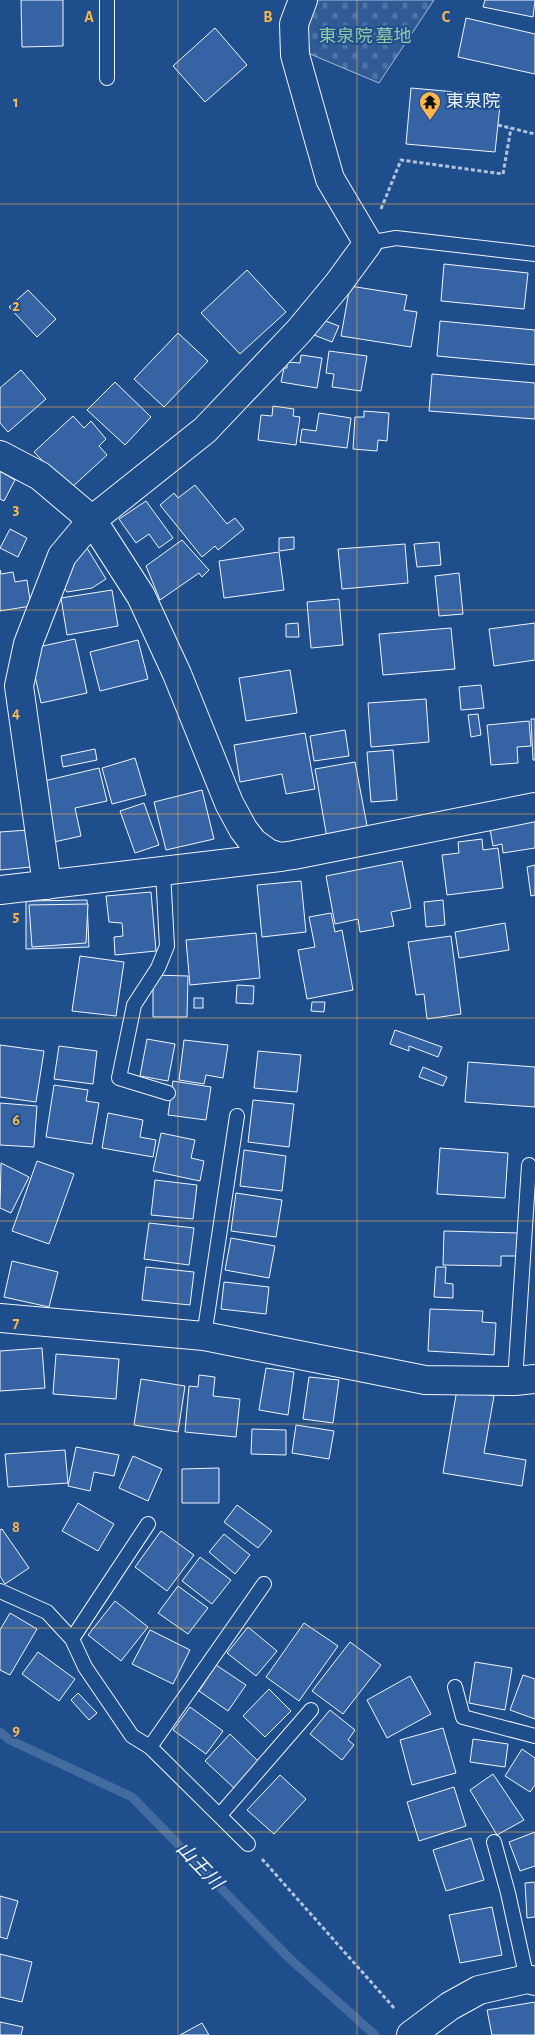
<svg xmlns="http://www.w3.org/2000/svg" width="535" height="2035" viewBox="0 0 535 2035" font-family="'Alegreya Sans','Noto Sans JP',sans-serif">
	<style>
		.cemetery { fill: url(#cemetery-stones); stroke: #a8bbd7 }
		.lines { fill: none; stroke-linecap: round; stroke-linejoin: round }
		.stream { stroke: #446ba0; stroke-width: 9 }
		.building { fill: #3563a3; stroke: #f2f6ff }
		.service-casing { stroke: #f2f6ff; stroke-width: 16 }
		.minor-casing { stroke: #f2f6ff; stroke-width: 30 }
		.tertiary-casing { stroke: #f2f6ff; stroke-width: 30 }
		.path { stroke: #b3c4dc; stroke-width: 3; stroke-dasharray: 4 2.5; stroke-linecap: butt }
		.service { stroke: #1f4e8c; stroke-width: 14 }
		.minor { stroke: #1f4e8c; stroke-width: 28 }
		.tertiary { stroke: #1f4e8c; stroke-width: 28 }
		.grid { fill: none; stroke: #ffb74d; stroke-width: 1; stroke-opacity: 0.55 }
		.labels { text-anchor: middle; dominant-baseline: central; stroke-width: 4; stroke-linejoin: round; paint-order: stroke }
		.park-label { font-size: 18px; fill: #97c8a6; stroke: #1f4e8c }
		.poi-label { font-size: 18px; fill: #f2f6ff; stroke: #1f4e8c; text-anchor: start }
		.water-label { font-size: 19px; font-style: italic; fill: #f2f6ff; stroke: #1f4e8c }
		.grid-label { font-size: 16px; text-anchor: middle; font-weight: bold; fill: #ffb74d; stroke: #1f4e8c; stroke-width: 4; stroke-linejoin: round; paint-order: stroke }
	</style>
	<defs>
		<pattern id="cemetery-stones" width="16" height="16" patternUnits="userSpaceOnUse" patternTransform="scale(1.25)"><rect width="16" height="16" fill="#305b95"/><path d="M2 7V4a2 2 0 0 1 4 0v3zM10 15v-3a2 2 0 0 1 4 0v3z" fill="#4e73a5"/></pattern>
	</defs>
	<rect width="100%" height="100%" fill="#1f4e8c"/>
	<polygon class="cemetery" points="315,0 434,0 379,83 310,54 306,24"/>
	<g class="lines">
		<polyline class="stream" points="0,1732 10,1740 132,1797 290,1959 375,2035"/>
	</g>
	<g class="building">
		<polygon points="21,0 63,0 63,46 22,47"/>
		<polygon points="485,0 535,0 533,17 483,7"/>
		<polygon points="466,18 535,34 535,74 458,57"/>
		<polygon points="215,28 247,65 205,102 173,66"/>
		<polygon points="411,88 501,96 495,152 406,144"/>
		<polygon points="444,264 528,273 524,309 441,301"/>
		<polygon points="247,270 286,312 240,354 201,313"/>
		<polygon points="350,286 407,295 404,310 417,312 411,347 341,336"/>
		<polygon points="28,290 56,319 37,337 9,307"/>
		<polygon points="315,317 339,326 332,342 309,333"/>
		<polygon points="440,321 535,330 535,365 437,356"/>
		<polygon points="178,333 208,361 164,407 134,379"/>
		<polygon points="329,351 367,356 361,391 332,387 334,374 326,373"/>
		<polygon points="301,355 322,358 317,388 281,382 284,368 287,368 287,362 300,363"/>
		<polygon points="21,370 46,399 8,432 0,423 0,388"/>
		<polygon points="432,374 535,383 535,419 429,411"/>
		<polygon points="115,382 151,417 125,445 87,410"/>
		<polygon points="273,406 294,409 293,416 300,417 296,445 258,440 261,415 272,416"/>
		<polygon points="364,411 389,413 387,441 378,440 377,451 353,449 355,417 364,417"/>
		<polygon points="319,413 351,418 347,448 300,442 302,429 316,431"/>
		<polygon points="73,416 84,428 91,421 106,439 99,446 107,455 70,489 34,452"/>
		<polygon points="0,471 15,480 4,501 0,499"/>
		<polygon points="195,485 227,524 235,518 244,529 218,550 215,546 202,557 160,505 174,493 178,498"/>
		<polygon points="146,501 173,538 159,548 149,534 136,543 119,519"/>
		<polygon points="10,529 27,538 18,557 0,548"/>
		<polygon points="294,537 294,549 279,551 279,538"/>
		<polygon points="182,540 209,570 202,577 199,573 160,600 146,566"/>
		<polygon points="439,542 441,565 417,567 414,544"/>
		<polygon points="405,544 408,583 342,589 338,549"/>
		<polygon points="87,548 106,579 92,588 67,592 58,579 59,566"/>
		<polygon points="279,552 284,590 224,598 219,561"/>
		<polygon points="0,570 1,574 13,572 15,582 27,580 31,606 0,611"/>
		<polygon points="459,573 463,614 439,616 435,576"/>
		<polygon points="112,590 118,626 67,635 61,598"/>
		<polygon points="339,599 343,645 311,648 307,602"/>
		<polygon points="298,623 299,637 286,637 286,624"/>
		<polygon points="535,623 535,660 494,666 489,629"/>
		<polygon points="451,628 455,669 383,675 379,634"/>
		<polygon points="75,639 87,693 41,703 29,649"/>
		<polygon points="138,640 148,679 100,691 90,652"/>
		<polygon points="290,670 297,713 246,721 239,678"/>
		<polygon points="481,685 484,708 461,710 459,687"/>
		<polygon points="426,699 429,742 371,747 368,703"/>
		<polygon points="478,714 481,735 471,737 468,715"/>
		<polygon points="531,719 535,719 535,760 533,760"/>
		<polygon points="529,721 531,746 517,747 518,763 491,765 487,725"/>
		<polygon points="345,730 349,756 314,761 310,736"/>
		<polygon points="305,733 315,789 286,794 282,774 240,782 234,745"/>
		<polygon points="95,749 97,760 63,767 61,756"/>
		<polygon points="393,750 397,800 371,802 367,752"/>
		<polygon points="135,758 146,795 112,804 102,768"/>
		<polygon points="355,762 368,831 327,838 315,769"/>
		<polygon points="99,768 107,801 75,808 81,836 54,842 40,782"/>
		<polygon points="202,790 214,839 166,850 154,802"/>
		<polygon points="144,803 159,845 135,853 120,811"/>
		<polygon points="535,821 535,848 503,853 502,844 493,846 490,829"/>
		<polygon points="28,830 31,867 0,870 0,832"/>
		<polygon points="482,839 483,850 498,848 503,888 447,895 442,855 459,853 458,842"/>
		<polygon points="402,861 411,908 391,912 394,926 360,932 358,919 335,924 326,876"/>
		<polygon points="535,865 535,895 531,896 527,867"/>
		<polygon points="301,881 306,932 262,937 257,885"/>
		<polygon points="151,892 156,951 115,955 114,937 123,936 122,923 109,922 106,896"/>
		<polygon points="87,900 89,947 26,949 26,901"/>
		<polygon points="443,900 445,925 426,927 424,902"/>
		<polygon points="88,904 86,943 32,947 29,905"/>
		<polygon points="331,913 335,932 342,930 353,990 307,999 298,950 315,947 309,917"/>
		<polygon points="505,923 509,950 459,958 455,932"/>
		<polygon points="256,933 260,978 190,985 186,940"/>
		<polygon points="451,936 461,1014 427,1019 424,994 416,995 408,942"/>
		<polygon points="80,956 124,962 116,1016 72,1011"/>
		<polygon points="153,975 188,976 187,1017 153,1017"/>
		<polygon points="237,985 254,986 253,1004 236,1003"/>
		<rect x="194" y="998" width="9" height="10"/>
		<polygon points="312,1002 325,1002 324,1012 311,1011"/>
		<polygon points="395,1030 442,1047 438,1057 409,1046 409,1051 390,1044"/>
		<polygon points="147,1039 175,1044 168,1081 140,1076"/>
		<polygon points="184,1040 228,1045 223,1078 206,1075 204,1084 179,1080"/>
		<polygon points="0,1045 44,1051 36,1102 0,1097"/>
		<polygon points="59,1046 97,1051 93,1084 54,1079"/>
		<polygon points="258,1051 301,1055 297,1092 254,1088"/>
		<polygon points="468,1062 535,1067 535,1107 465,1102"/>
		<polygon points="423,1067 447,1077 443,1086 419,1077"/>
		<polygon points="173,1081 211,1087 206,1120 168,1115"/>
		<polygon points="54,1085 88,1090 86,1101 99,1103 92,1144 46,1137"/>
		<polygon points="253,1100 294,1104 289,1147 248,1142"/>
		<polygon points="0,1103 37,1106 34,1147 0,1145"/>
		<polygon points="108,1113 143,1120 140,1137 156,1140 153,1157 102,1148"/>
		<polygon points="161,1133 195,1140 191,1158 204,1161 200,1181 153,1171"/>
		<polygon points="440,1148 508,1153 505,1198 437,1194"/>
		<polygon points="244,1150 286,1156 282,1191 240,1186"/>
		<polygon points="37,1161 74,1174 49,1244 12,1231"/>
		<polygon points="1,1163 29,1177 11,1213 0,1208"/>
		<polygon points="155,1180 197,1185 193,1219 151,1215"/>
		<polygon points="236,1193 282,1200 276,1237 231,1231"/>
		<polygon points="149,1223 194,1228 189,1265 144,1259"/>
		<polygon points="444,1231 518,1233 518,1256 501,1256 501,1266 443,1265"/>
		<polygon points="231,1238 275,1246 269,1278 225,1270"/>
		<polygon points="12,1261 58,1272 49,1307 4,1297"/>
		<polygon points="146,1267 194,1272 190,1305 142,1300"/>
		<polygon points="436,1267 446,1267 445,1283 453,1284 453,1298 434,1297"/>
		<polygon points="224,1282 269,1287 266,1314 221,1309"/>
		<polygon points="430,1309 483,1311 482,1322 496,1323 494,1355 428,1351"/>
		<polygon points="42,1348 45,1388 0,1391 0,1351"/>
		<polygon points="56,1354 119,1359 116,1399 53,1394"/>
		<polygon points="266,1368 294,1372 288,1415 259,1410"/>
		<polygon points="199,1375 215,1377 213,1396 240,1399 236,1437 185,1432 189,1386 198,1387"/>
		<polygon points="309,1377 339,1380 333,1423 303,1419"/>
		<polygon points="141,1379 185,1386 178,1432 134,1425"/>
		<polygon points="457,1389 494,1396 484,1453 526,1460 522,1486 443,1473"/>
		<polygon points="296,1425 334,1431 329,1459 292,1453"/>
		<polygon points="252,1429 286,1430 286,1455 251,1454"/>
		<polygon points="76,1447 119,1455 114,1476 94,1472 90,1491 68,1486"/>
		<polygon points="65,1450 68,1483 8,1487 5,1454"/>
		<polygon points="133,1456 162,1469 148,1501 119,1488"/>
		<polygon points="219,1468 219,1503 182,1503 182,1469"/>
		<polygon points="78,1503 114,1524 98,1551 62,1531"/>
		<polygon points="237,1505 272,1531 258,1548 224,1522"/>
		<polygon points="2,1529 29,1568 5,1584 0,1576 0,1530"/>
		<polygon points="161,1531 194,1555 167,1591 135,1567"/>
		<polygon points="224,1534 250,1555 235,1574 209,1552"/>
		<polygon points="200,1557 231,1580 212,1604 182,1581"/>
		<polygon points="178,1586 208,1608 188,1634 158,1613"/>
		<polygon points="115,1601 148,1627 121,1661 88,1635"/>
		<polygon points="10,1613 37,1629 10,1675 0,1670 0,1630"/>
		<polygon points="304,1623 338,1646 299,1701 266,1677"/>
		<polygon points="248,1627 277,1651 256,1676 227,1653"/>
		<polygon points="150,1630 190,1650 173,1684 132,1664"/>
		<polygon points="350,1642 381,1665 343,1714 312,1691"/>
		<polygon points="38,1652 75,1679 59,1701 22,1674"/>
		<polygon points="475,1662 512,1668 505,1710 469,1703"/>
		<polygon points="216,1665 246,1685 228,1711 199,1691"/>
		<polygon points="523,1675 535,1679 535,1719 510,1710"/>
		<polygon points="410,1676 431,1714 387,1738 367,1700"/>
		<polygon points="269,1689 291,1711 265,1737 243,1716"/>
		<polygon points="78,1693 97,1713 89,1720 71,1700"/>
		<polygon points="190,1707 223,1731 206,1754 173,1730"/>
		<polygon points="330,1710 355,1730 348,1740 354,1745 342,1760 310,1734"/>
		<polygon points="443,1728 456,1773 412,1785 400,1740"/>
		<polygon points="230,1734 259,1762 234,1788 205,1761"/>
		<polygon points="473,1739 508,1744 505,1767 470,1762"/>
		<polygon points="522,1749 535,1758 535,1785 530,1792 505,1776"/>
		<polygon points="493,1774 524,1820 497,1835 470,1790"/>
		<polygon points="280,1775 306,1799 274,1834 247,1810"/>
		<polygon points="454,1787 466,1826 419,1841 407,1802"/>
		<polygon points="535,1832 535,1866 520,1871 509,1842"/>
		<polygon points="471,1838 484,1880 446,1891 433,1850"/>
		<polygon points="535,1882 535,1917 527,1918 525,1883"/>
		<polygon points="0,1896 18,1901 7,1939 0,1937"/>
		<polygon points="492,1907 502,1955 460,1963 449,1915"/>
		<polygon points="0,1954 32,1962 22,2002 0,1997"/>
		<polygon points="535,2002 535,2035 492,2035 487,2010"/>
		<polygon points="0,2022 23,2027 21,2035 0,2035"/>
		<polygon points="202,2023 209,2035 180,2035"/>
	</g>
	<g class="lines">
		<g class="service-casing">
			<g id="service">
				<polyline points="107,78 107,0"/>
				<polyline points="368,243 396,238 535,254"/>
				<polyline points="163,872 167,946 158,968 134,1005 119,1078 168,1093"/>
				<polyline points="204,1336 237,1116"/>
				<polyline points="515,1381 529,1165"/>
				<polyline points="0,1591 47,1612 72,1639 85,1667 132,1736 150,1747 248,1844"/>
				<polyline points="72,1639 148,1524"/>
				<polyline points="455,1687 463,1717 535,1736"/>
				<polyline points="150,1747 264,1584"/>
				<polyline points="220,1815 311,1710"/>
				<polyline points="494,1842 508,1893 527,1979"/>
			</g>
		</g>
		<g class="minor-casing">
			<g id="minor">
				<polyline points="47,885 19,686 28,644 62,556 92,520 205,430 299,331 338,284 368,243 330,179 295,55 294,24 303,0"/>
				<polyline points="0,1318 204,1336 425,1380 515,1381 535,1379"/>
				<polyline points="411,2035 450,2006 479,1990 527,1979 535,1981"/>
			</g>
		</g>
		<g class="tertiary-casing">
			<g id="tertiary">
				<polyline points="0,455 40,476 92,520 141,596 177,674 229,803 243,829 253,842 268,853 280,857 294,855 535,807"/>
				<polyline points="0,890 280,857"/>
			</g>
		</g>
		<g class="path">
			<polyline points="498,125 535,134"/>
			<polyline points="381,209 401,160 503,174 511,128"/>
			<polyline points="262,1859 395,2009"/>
		</g>
		<use href="#service" class="service"/>
		<use href="#minor" class="minor"/>
		<use href="#tertiary" class="tertiary"/>
	</g>
	<path class="grid" d="M 178,0 L 178,2035M 357,0 L 357,2035M 0,204 L 535,204M 0,407 L 535,407M 0,610 L 535,610M 0,814 L 535,814M 0,1018 L 535,1018M 0,1221 L 535,1221M 0,1424 L 535,1424M 0,1628 L 535,1628M 0,1832 L 535,1832"/>
	<defs>
		<g id="temple-pin" transform="scale(1.125)"><path d="M0 17L-7.5 6A9.5 9.5 0 1 1 7.5 6Z" fill="#ffb74d" stroke="#1f4e8c"/><path d="M0-6L5-2H3V0L6.5 2.5H4V6H1.5V3h-3V6H-4V2.5H-6.5L-3 0V-2H-5Z" fill="#111"/></g>
	</defs>
	<g fill-rule="evenodd">
		<use href="#temple-pin" x="430" y="102"/>
	</g>
	<g class="labels">
		<g class="park-label">
			<text x="365" y="37">東泉院 墓地</text>
		</g>
		<g class="poi-label">
			<text x="446" y="102">東泉院</text>
		</g>
		<g class="water-label">
			<text transform="translate(199 1866) rotate(46)">山王川</text>
		</g>
	</g>
	<g class="grid-label">
		<text x="89" y="22">A</text>
		<text x="268" y="22">B</text>
		<text x="446" y="22">C</text>
		<text x="16" y="107">1</text>
		<text x="16" y="311">2</text>
		<text x="16" y="514">3</text>
		<text x="16" y="718">4</text>
		<text x="16" y="921">5</text>
		<text x="16" y="1125">6</text>
		<text x="16" y="1328">7</text>
		<text x="16" y="1532">8</text>
		<text x="16" y="1735">9</text>
	</g>
</svg>
